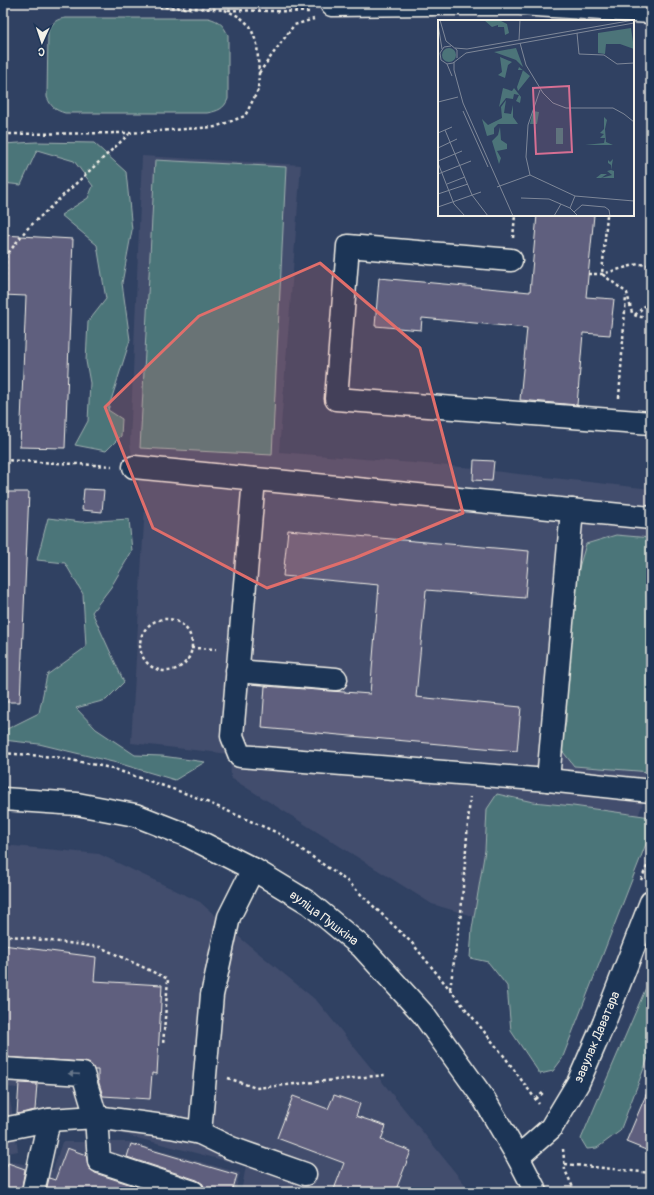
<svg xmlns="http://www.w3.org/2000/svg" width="654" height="1195" viewBox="0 0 654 1195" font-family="Pangolin,sans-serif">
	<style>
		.built { fill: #424d6d }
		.green { fill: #4c7479; stroke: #a0b2b0 }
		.building { fill: #5f5f7e; stroke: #f4f1e8 }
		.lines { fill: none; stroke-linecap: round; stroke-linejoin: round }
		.minor-casing { stroke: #f4f1e8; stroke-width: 25 }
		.path { stroke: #f4f1e8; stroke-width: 2.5; stroke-dasharray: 3 3; stroke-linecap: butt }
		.minor { stroke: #1d3557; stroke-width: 22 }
		.oneway { fill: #68778a }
		.marked { fill: #e06e6b; fill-opacity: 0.2; stroke: #e06e6b; stroke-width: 3; stroke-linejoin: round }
		.labels { text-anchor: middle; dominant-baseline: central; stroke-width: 4; stroke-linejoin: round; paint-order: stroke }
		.street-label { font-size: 13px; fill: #f4f1e8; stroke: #1d3557 }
		.inset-road { fill: none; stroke: #7e8798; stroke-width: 1 }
		.view { fill: #d66f93; fill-opacity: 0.15; stroke: #d66f93; stroke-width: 2 }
		.inset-edge { fill: none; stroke: #f4f1e8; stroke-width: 2 }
	</style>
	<rect width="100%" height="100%" fill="#304162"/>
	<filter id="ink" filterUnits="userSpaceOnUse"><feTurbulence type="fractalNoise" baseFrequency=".025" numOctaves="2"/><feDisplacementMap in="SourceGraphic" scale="8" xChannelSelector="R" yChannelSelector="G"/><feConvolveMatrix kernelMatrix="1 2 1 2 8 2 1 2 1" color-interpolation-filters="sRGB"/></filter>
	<g filter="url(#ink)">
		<g class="built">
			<polygon points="142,156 301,165 279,452 474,468 473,480 492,481 493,471 651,489 651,780 590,951 432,904 231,778 230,754 131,743 145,505 134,467 130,444"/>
			<polygon points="3,845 99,854 200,902 239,937 317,1001 471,1192 241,1192 246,1166 122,1134 35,1128 38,1089 3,1087"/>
			<polygon points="3,1093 9,1093 18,1151 3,1154"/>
			<polygon points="62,1142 129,1142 240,1173 235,1192 3,1192 3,1160 53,1170"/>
		</g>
		<g class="green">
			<path d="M 66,18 L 208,18 C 220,21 223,25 228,35 L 228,99 C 224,109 218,111 207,113 L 65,113 C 55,110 51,107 47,97 L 48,31 C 53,22 56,19 66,18 Z"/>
			<polygon points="36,142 94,143 126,172 132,230 122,283 130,340 108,410 122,419 121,436 106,451 75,445 88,421 90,383 86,361 88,322 106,299 97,245 61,215 88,198 93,186 74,161 37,150 21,185 3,183 3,144"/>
			<polygon points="155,160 286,167 272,455 140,448"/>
			<polygon points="48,518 81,522 129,519 132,551 111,587 92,612 124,682 106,700 76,708 96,729 135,755 162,756 205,762 175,780 121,764 39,744 3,740 3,731 39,713 47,675 86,647 83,594 65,563 37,560"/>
			<polygon points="616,535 651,538 651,772 574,766 560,748 566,722 567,684 578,571 586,544"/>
			<polygon points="497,794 533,802 573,806 651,817 651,831 562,1059 553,1071 540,1074 511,1031 507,986 488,962 470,958 472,929 485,850 487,809"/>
			<polygon points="651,976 651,1050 620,1131 597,1148 587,1149 581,1139"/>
		</g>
		<g class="building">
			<polygon points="537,215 594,215 586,297 614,299 610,335 583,333 577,405 520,400 527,328 422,318 421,330 375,326 379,278 530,292"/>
			<polygon points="3,235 73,239 65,448 20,447 26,296 3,295"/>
			<polygon points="474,460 494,461 492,481 473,480"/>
			<polygon points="84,489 104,490 102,512 82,510"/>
			<polygon points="3,492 29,492 20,702 3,702"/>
			<polygon points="288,530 529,551 525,598 426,590 416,697 521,707 517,751 262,728 265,686 370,694 379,585 283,576"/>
			<polygon points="3,945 96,957 94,981 162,985 157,1074 152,1073 150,1099 103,1096 98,1080 98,1070 94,1070 90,1064 84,1062 3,1057"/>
			<polygon points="19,1083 37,1084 35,1110 17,1114"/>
			<polygon points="651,1083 651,1152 626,1142"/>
			<polygon points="334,1095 360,1104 356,1116 386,1126 381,1140 411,1151 395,1192 333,1192 344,1163 277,1138 293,1096 328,1109"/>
			<polygon points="131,1144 237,1175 232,1192 205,1192 203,1184 197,1180 127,1157"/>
			<polygon points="67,1148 86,1155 89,1168 95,1173 153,1192 46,1192 49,1178 55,1180"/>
			<polygon points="8,1163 25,1169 21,1192 3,1192 3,1178"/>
		</g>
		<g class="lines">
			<g class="minor-casing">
				<g id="minor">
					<polyline points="332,3 332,5 431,4"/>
					<polyline points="430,3 431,4 519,4 651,12"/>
					<polyline points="511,260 348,246 336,399 651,423"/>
					<polyline points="134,467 651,518"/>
					<polyline points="254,479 232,736 240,756 548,780 651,791"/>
					<polyline points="237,671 336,679"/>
					<polyline points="548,780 572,510"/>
					<polyline points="3,799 77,804 135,815 186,835 253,869 309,903 362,947 423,1014 484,1099 518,1157 536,1192"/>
					<polyline points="3,1069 83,1074 96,1117 99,1161 193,1192"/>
					<polyline points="3,1129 49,1120 96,1117 171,1127 200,1133 231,1148 305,1174"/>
					<polyline points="200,1133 212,995 229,917 253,869"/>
					<polyline points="518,1157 551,1128 578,1083 604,1023 651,902"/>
					<polyline points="33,1192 49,1120"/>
				</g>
			</g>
			<g class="path">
				<polyline points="228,10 311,12"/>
				<polyline points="259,73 294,25 314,19"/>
				<polyline points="3,134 129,133 215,127 245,116 258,90 259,73 257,44 250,26 240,17 225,10 214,9 61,3"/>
				<path d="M 607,215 L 602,274 L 627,293 L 632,313 C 639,319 643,316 651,318"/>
				<polyline points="513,238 515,215"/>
				<polyline points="588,274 602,274 638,264 651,265"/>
				<polyline points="635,315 651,300"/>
				<polyline points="3,342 6,256 26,230 129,134"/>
				<polyline points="619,398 626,296"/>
				<polyline points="3,460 112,466"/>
				<circle cx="166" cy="645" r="26"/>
				<polyline points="191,648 216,649"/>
				<polyline points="3,753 56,757 111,768 193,796 278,833 347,881 412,943 504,1056 539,1104"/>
				<polyline points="641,880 651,857"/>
				<polyline points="3,935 100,947 168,979 163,1045"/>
				<polyline points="450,989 461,913 470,797"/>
				<polyline points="228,1078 256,1088 385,1075"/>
				<polyline points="536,1099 545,1091"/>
				<polyline points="563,1149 565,1170 575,1192"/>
				<polyline points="565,1164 651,1173"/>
			</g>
			<use href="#minor" class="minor"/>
		</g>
		<defs><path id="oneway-solid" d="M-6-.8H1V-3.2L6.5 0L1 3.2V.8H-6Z"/></defs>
		<use class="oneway" href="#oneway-solid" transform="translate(74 1074) rotate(-176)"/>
	</g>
	<path class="marked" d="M 320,263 L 420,348 L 463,513 L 355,558 L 267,588 L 153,528 L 105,407 L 199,316 Z"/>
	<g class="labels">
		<g class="street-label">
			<text transform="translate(324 918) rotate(37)">вуліца Пушкіна</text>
			<text transform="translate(597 1037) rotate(-67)">завулак Даватара</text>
		</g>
	</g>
	<g transform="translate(438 20)">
		<rect width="196" height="196" fill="#304162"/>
		<path d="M 46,0 L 61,0 L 69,4 L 71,13 L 67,15 L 66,7 L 60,7 L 60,5 L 54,7 ZM 193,8 L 196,29 L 182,24 L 168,24 L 167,34 L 160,33 L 160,13 ZM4 35a7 7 0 1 1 14 0a7 7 0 1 1-14 0ZM 78,28 L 85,47 L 78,40 L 56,32 ZM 62,37 L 74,42 L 70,45 L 67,58 L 60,55 L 64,52 ZM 81,47 L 92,56 L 80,71 L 79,67 L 85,50 L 80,50 ZM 65,68 L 74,71 L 76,68 L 83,77 L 82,83 L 78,81 L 81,75 L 76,74 L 75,79 L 68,78 L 61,87 ZM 68,80 L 66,93 L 73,94 L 75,85 L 75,97 L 80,104 L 60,104 L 56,108 L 56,114 L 49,116 L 44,99 L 50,105 L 64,98 L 63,87 ZM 95,91 L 101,92 L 99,104 L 92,104 ZM 166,97 L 169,100 L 167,109 L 168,122 L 175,125 L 147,125 L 166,123 L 167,118 L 162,118 L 166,114 L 162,113 L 166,109 ZM 62,107 L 63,120 L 69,124 L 69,129 L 59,131 L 63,138 L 61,144 L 54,121 L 60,115 ZM 118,108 L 125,108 L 125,124 L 118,124 ZM 175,139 L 173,150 L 176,151 L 176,158 L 158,158 L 163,154 L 169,154 L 163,158 L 174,155 L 169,151 L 173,150 L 173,145 L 170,143 L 170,140 L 172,142 Z" fill="#4c7479"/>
		<path class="inset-road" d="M 2,0 L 8,21 L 19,30 L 19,38M 0,4 L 4,29M 139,13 L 141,34 L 166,35 L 179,44 L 196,43M 81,20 L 82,0M 82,23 L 88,45 L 105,73 L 115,83 L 128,88 L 175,88 L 186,94 L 196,102M 13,26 L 6,27 L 2,33 L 3,40 L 9,44 L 15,43 L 28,33 L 196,3M 17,28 L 29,29 L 196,0M 16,42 L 16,50 L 25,83 L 75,196M 9,44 L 14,56M 0,82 L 20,77M 25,91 L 50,147M 7,110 L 34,175 L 50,196M 0,113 L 14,107M 0,128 L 19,119M 0,141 L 24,131M 0,143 L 16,184 L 27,196M 0,154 L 33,141M 92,155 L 88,137 L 90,105 L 102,70M 9,164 L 27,157M 59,167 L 92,155 L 137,176 L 196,181M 0,174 L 30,164M 83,178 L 111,179 L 132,188 L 140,196M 0,187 L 43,172M 132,188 L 137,176M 136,192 L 144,185 L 167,187 L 171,190 L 172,196M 116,196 L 123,184"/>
		<path class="view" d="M 131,66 L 134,132 L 98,134 L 95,68 Z"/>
		<rect width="196" height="196" class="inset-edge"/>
	</g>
	<rect width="654" height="1195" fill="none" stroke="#1d3557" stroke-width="16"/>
	<rect x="8" y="8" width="638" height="1179" fill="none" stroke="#f4f1e8" stroke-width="1.5" filter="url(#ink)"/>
	<g transform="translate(42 42) rotate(183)" stroke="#1d3557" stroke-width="3" paint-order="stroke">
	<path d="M0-3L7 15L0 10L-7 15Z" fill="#f4f1e8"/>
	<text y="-6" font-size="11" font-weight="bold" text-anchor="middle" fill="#f4f1e8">С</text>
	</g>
</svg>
